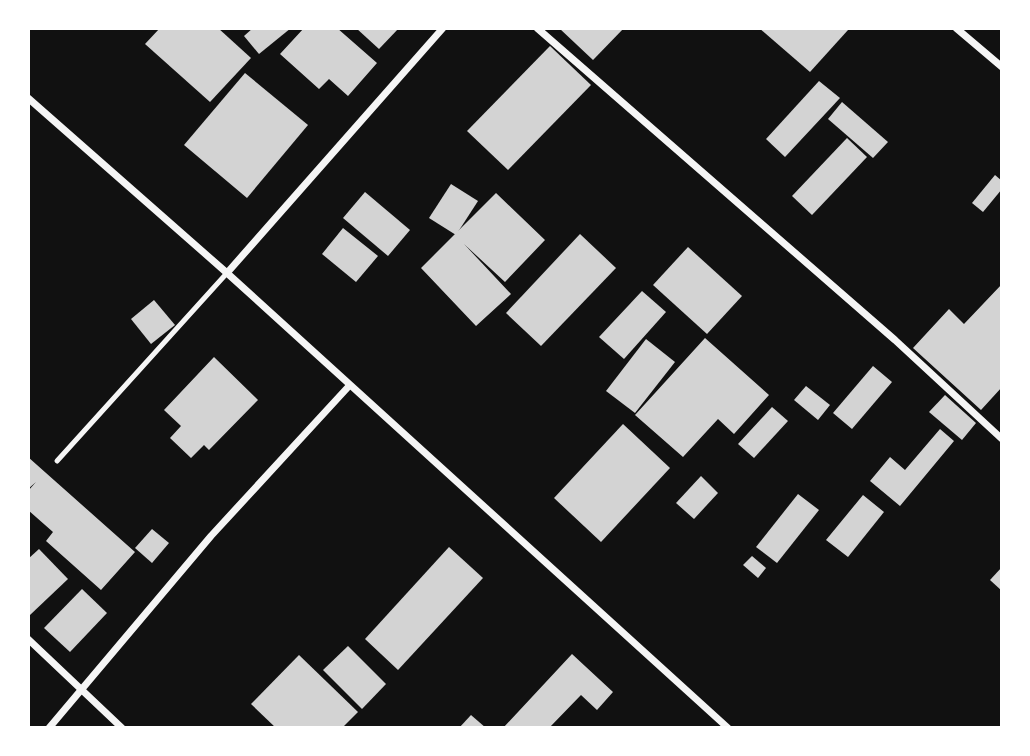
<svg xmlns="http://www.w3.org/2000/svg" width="1030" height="756" viewBox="0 0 1030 756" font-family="'Source Sans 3',sans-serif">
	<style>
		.building { fill: #d3d3d3 }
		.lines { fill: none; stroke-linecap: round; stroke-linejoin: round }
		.service { stroke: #f5f5f5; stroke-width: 5 }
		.minor { stroke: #f5f5f5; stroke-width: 7 }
	</style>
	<rect width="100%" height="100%" fill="#111"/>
	<g class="building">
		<polygon points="160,28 218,28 251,58 210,102 145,44"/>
		<polygon points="253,28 291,28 259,54 244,36"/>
		<polygon points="304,28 337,28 377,63 348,96 329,79 319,89 280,54"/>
		<polygon points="356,28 399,28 379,49"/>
		<polygon points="559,28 624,28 593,60"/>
		<polygon points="759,28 846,28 848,30 810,72"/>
		<polygon points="550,46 591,85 508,170 467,131"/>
		<polygon points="245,73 308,125 247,198 184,145"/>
		<polygon points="819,81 840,98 785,157 766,139"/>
		<polygon points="842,102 888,142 873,158 828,119"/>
		<polygon points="847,138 867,157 812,215 792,196"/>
		<polygon points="995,175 1002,181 1002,189 983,212 972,203"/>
		<polygon points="451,184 478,201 456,235 429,218"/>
		<polygon points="365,192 410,230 388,256 343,218"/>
		<polygon points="496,193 545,240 505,282 464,244 511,294 476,326 421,268"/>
		<polygon points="343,228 378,256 356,282 322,254"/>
		<polygon points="580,234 616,268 541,346 506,313"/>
		<polygon points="688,247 742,296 707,334 653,285"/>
		<polygon points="1002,284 1002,387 981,410 913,348 949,309 964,324"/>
		<polygon points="642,291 666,312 624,359 599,337"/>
		<polygon points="154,300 175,325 151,344 131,319"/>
		<polygon points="705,338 769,395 734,434 718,419 683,457 635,415"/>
		<polygon points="646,339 675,362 635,413 606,391"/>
		<polygon points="214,357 258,400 209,450 204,445 191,458 170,438 181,426 164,410"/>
		<polygon points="873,366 892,382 852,429 833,413"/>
		<polygon points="806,386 830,405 818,420 794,400"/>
		<polygon points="945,395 976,423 962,440 929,412"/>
		<polygon points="772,407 788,421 754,458 738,444"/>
		<polygon points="623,424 670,468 601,542 554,498"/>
		<polygon points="940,429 954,441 900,506 870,481 890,457 905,470"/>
		<polygon points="28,457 135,552 101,590 46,541 53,532 28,510 28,491 36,482 28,489"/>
		<polygon points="701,476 718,493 694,519 676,503"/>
		<polygon points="798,494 819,510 777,563 756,547"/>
		<polygon points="863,495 884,512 848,557 826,540"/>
		<polygon points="152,529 169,543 152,563 135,548"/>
		<polygon points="449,547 483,578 398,670 365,639"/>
		<polygon points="39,549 68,579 30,615 28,613 28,559"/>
		<polygon points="752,556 766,568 758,578 743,565"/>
		<polygon points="1002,567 1002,591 990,580"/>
		<polygon points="82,589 107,613 70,652 44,628"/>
		<polygon points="348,646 386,684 362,709 323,670"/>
		<polygon points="572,654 613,692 597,710 581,695 549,728 503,728"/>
		<polygon points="299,655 358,712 342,728 276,728 251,704"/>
		<polygon points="471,715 486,728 459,728"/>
	</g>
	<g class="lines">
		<polyline class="service" points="57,461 227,273"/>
		<g class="minor">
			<polyline points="537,28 895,340 1002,439"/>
			<polyline points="956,28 1002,67"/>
			<polyline points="28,98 227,273 728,728"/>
			<polyline points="227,273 443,28"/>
			<polyline points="28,639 122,728"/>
			<polyline points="49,728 211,536 349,386"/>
		</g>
	</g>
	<rect width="1030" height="756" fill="none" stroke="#ffffff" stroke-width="60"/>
</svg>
